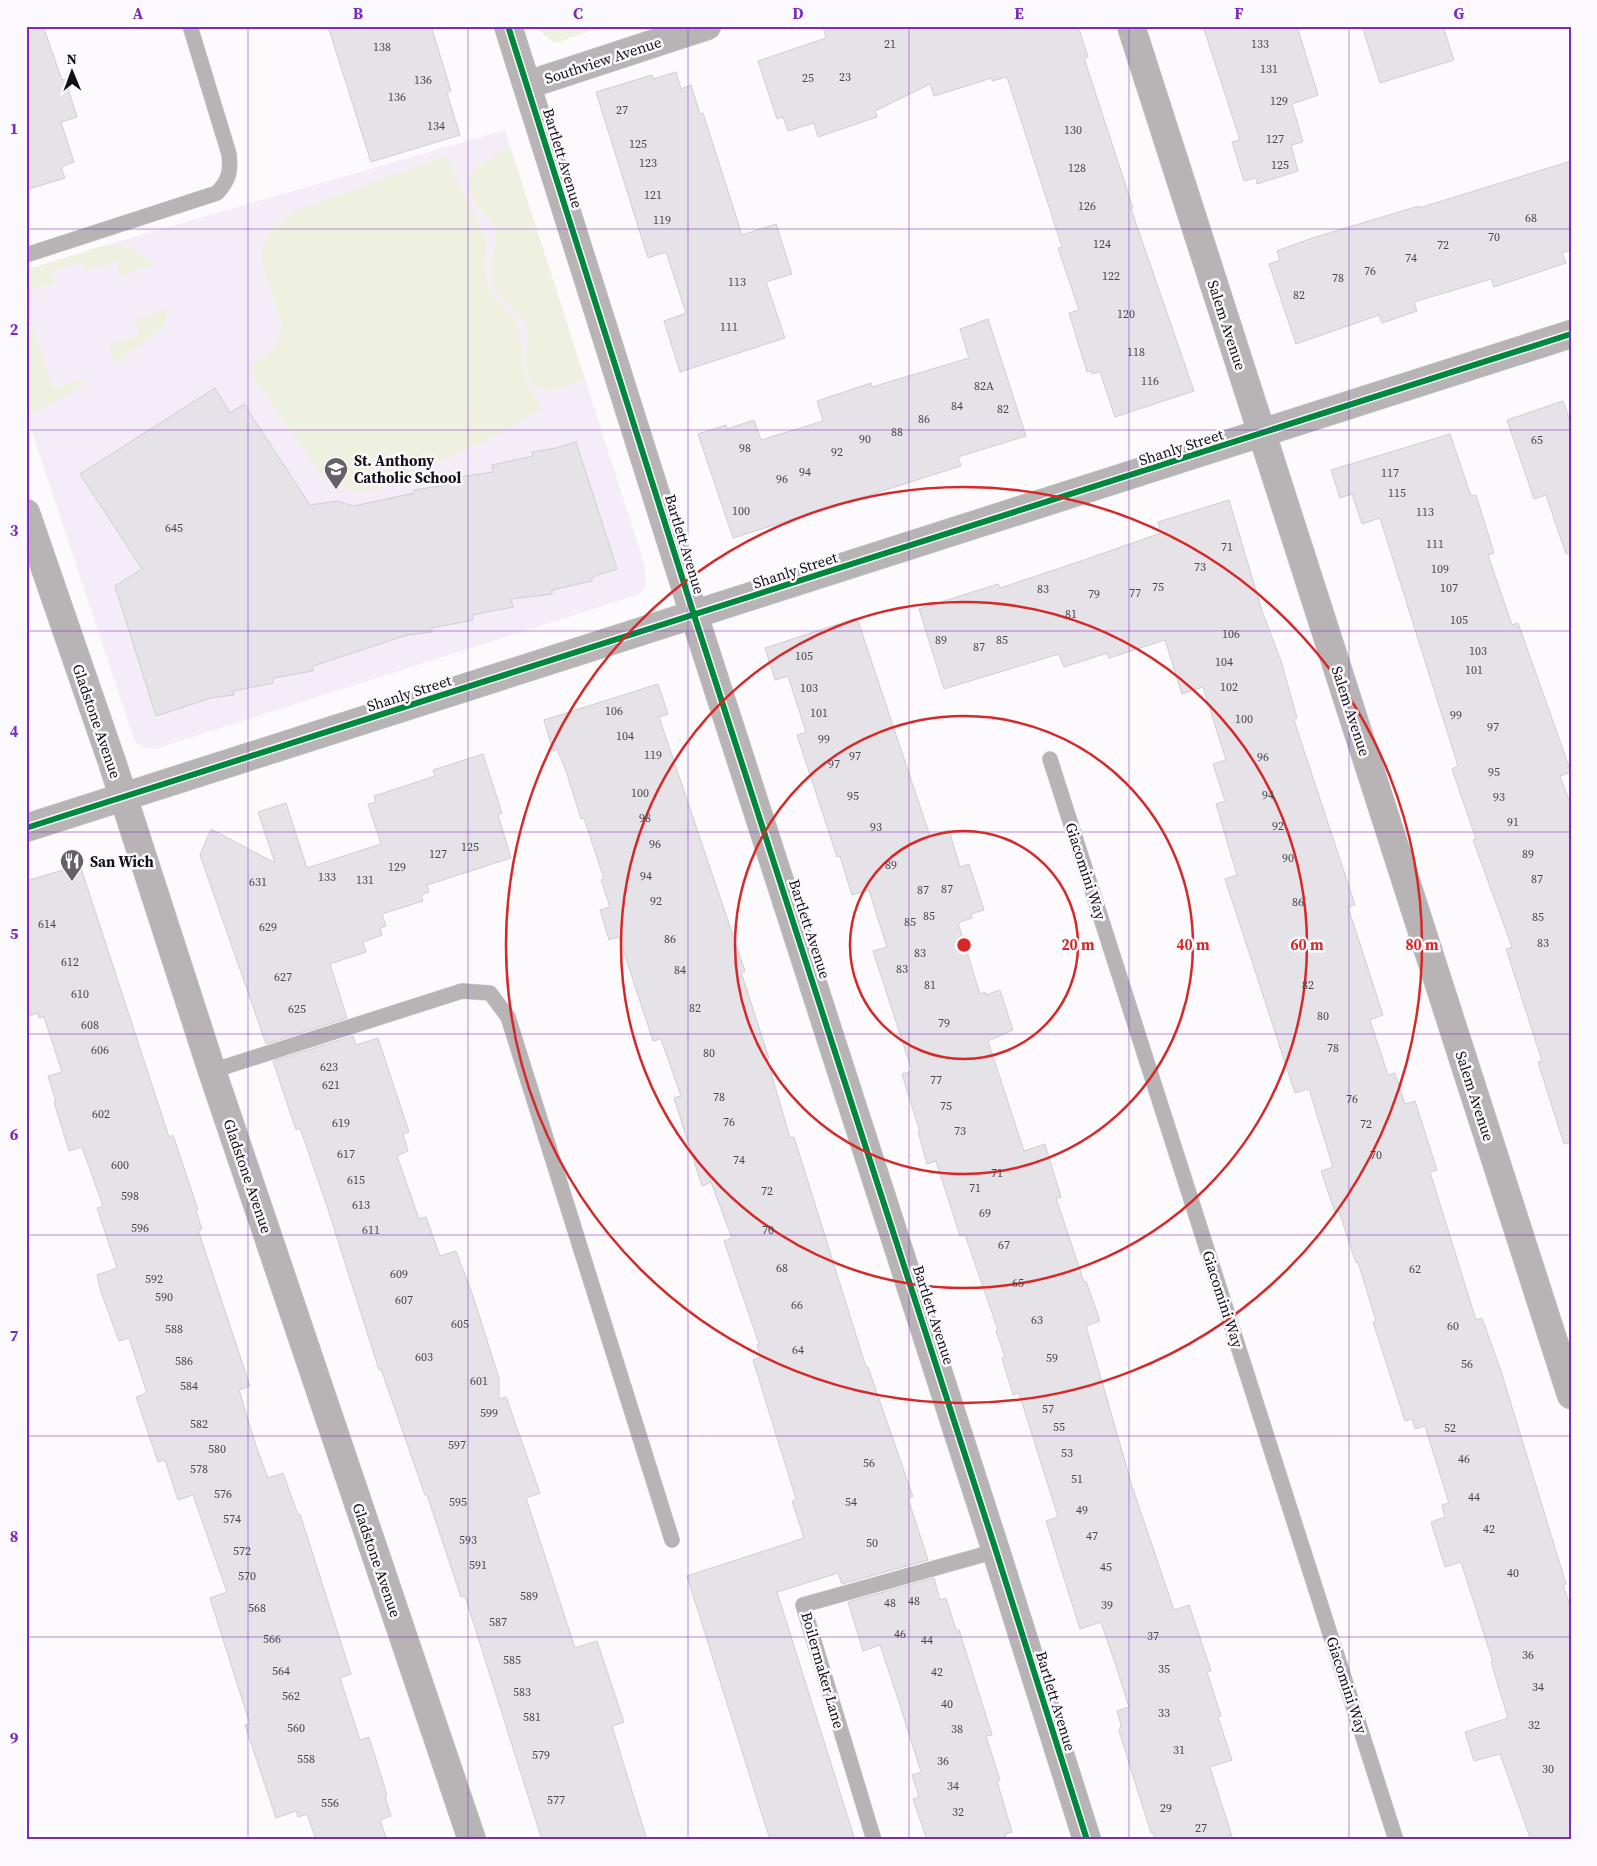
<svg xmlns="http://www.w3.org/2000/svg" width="1597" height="1866" viewBox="0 0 1597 1866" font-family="'Source Serif 4',serif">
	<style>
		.built { fill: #f4edf8 }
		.green { fill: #eef1df }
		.building { fill: #e5e2e8; stroke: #d1cdd3 }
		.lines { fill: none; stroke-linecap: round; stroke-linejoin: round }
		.service-casing { stroke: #d7d5d7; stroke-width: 16 }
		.minor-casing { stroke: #d7d5d7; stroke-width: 29 }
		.service { stroke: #b8b4b5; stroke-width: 15 }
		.minor { stroke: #b8b4b5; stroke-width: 28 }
		.cycleway-casing { stroke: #fcf9fe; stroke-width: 9 }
		.cycleway { stroke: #00873e; stroke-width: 6 }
		.grid { fill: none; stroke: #7b2cbf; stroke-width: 1; stroke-opacity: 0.55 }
		.ring { fill: none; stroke: #d62828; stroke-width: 2.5 }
		.labels { text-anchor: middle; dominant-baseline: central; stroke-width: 5; stroke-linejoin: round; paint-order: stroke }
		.number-label { font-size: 12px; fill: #49454c }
		.street-label { font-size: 15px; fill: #140f17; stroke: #fcf9fe }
		.poi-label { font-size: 15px; font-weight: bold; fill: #140f17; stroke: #fcf9fe; text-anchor: start }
		.centre { fill: #d62828; stroke: #fcf9fe; stroke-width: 2.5 }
		.ring-label { font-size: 15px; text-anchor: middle; font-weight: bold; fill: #d62828; stroke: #fcf9fe; stroke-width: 5; stroke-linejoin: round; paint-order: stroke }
		.neatline { fill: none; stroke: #7b2cbf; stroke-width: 2 }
		.grid-label { font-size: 16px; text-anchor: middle; font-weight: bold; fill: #7b2cbf }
	</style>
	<rect width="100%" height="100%" fill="#fcfafd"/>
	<polygon class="built" points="505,130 645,566 646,585 643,591 637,595 155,749 144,748 136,743 132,734 26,414 26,270 106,245"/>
	<g class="green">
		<polygon points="538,26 607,26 554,43 540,31"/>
		<path d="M 510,146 L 585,380 C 575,383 546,395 537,389 C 516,374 532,347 526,327 C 520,310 499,301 493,285 C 485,267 499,250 495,232 C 488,206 461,208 471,172 Z"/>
		<path d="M 445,156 L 487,238 L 485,270 L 489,289 L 517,322 L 522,344 L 524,376 L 541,409 L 487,441 L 365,493 L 325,480 L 247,369 C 258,361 271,353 278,341 C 296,310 237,263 275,225 C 281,220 288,216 294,211 Z"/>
		<polygon points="106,245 128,246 151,261 153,265 121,276 116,261 85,271 82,261 50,272 53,283 26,292 26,270"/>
		<polygon points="26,306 53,388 85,379 86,383 52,404 26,414"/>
		<polygon points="168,309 165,324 152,337 114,363 109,345 139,335 134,320"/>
	</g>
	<g class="building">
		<polygon points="26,26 43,26 62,80 65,79 77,117 61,122 74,162 61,167 65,178 26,190"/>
		<polygon points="328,26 431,26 451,91 447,93 460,135 371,162"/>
		<polygon points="823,26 1078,26 1088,57 1084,58 1133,208 1131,209 1194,391 1115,417 1100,372 1092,374 1091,371 1087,372 1069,313 1079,310 1058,248 1062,247 1007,77 992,81 992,78 934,96 930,84 875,111 877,117 818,137 814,123 788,131 783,117 777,119 758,61 826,38"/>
		<polygon points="1203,26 1297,26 1318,95 1292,104 1303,142 1291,145 1298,171 1257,184 1256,178 1244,181 1232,142 1240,140"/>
		<polygon points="1362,26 1443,26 1454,60 1380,83"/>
		<polygon points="676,72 681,89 691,85 700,114 703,113 742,235 776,224 792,274 766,282 785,338 680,372 664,321 686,313 666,252 648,258 596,92 652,75 653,79"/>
		<polygon points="1571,161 1571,250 1562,253 1566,263 1494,287 1491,279 1414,302 1417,311 1382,323 1379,315 1296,344 1269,264 1280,260 1277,251 1312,238 1419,206 1419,208"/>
		<polygon points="988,319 1026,436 958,457 961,466 733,538 698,434 726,425 727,429 754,420 761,440 823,421 817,401 871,383 872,387 969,358 960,329"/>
		<polygon points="215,388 230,413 244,404 310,505 337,501 354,506 414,493 414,490 453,484 453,478 493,472 492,465 533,456 532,452 556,448 576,442 617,569 592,577 592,581 552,590 552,594 511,599 513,607 472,615 473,620 432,628 432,632 407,635 313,666 313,671 273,678 273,683 233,691 234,695 211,698 156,716 115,586 142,569 80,474"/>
		<polygon points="1563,401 1571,423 1571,553 1566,554 1546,495 1534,499 1507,420"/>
		<polygon points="1450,434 1471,496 1476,495 1494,553 1488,555 1512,625 1518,623 1571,772 1560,776 1571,806 1571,1142 1564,1144 1538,1062 1542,1061 1506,949 1512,947 1473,840 1476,839 1452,769 1458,766 1380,518 1362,524 1352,494 1340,498 1331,470"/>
		<polygon points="1229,500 1262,611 1281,661 1297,718 1294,720 1355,905 1348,907 1383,1015 1370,1020 1388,1075 1395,1073 1405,1104 1415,1101 1437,1170 1430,1172 1476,1320 1482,1318 1501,1371 1566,1584 1563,1585 1571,1608 1571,1840 1531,1840 1500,1754 1474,1761 1465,1732 1508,1718 1491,1662 1493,1662 1461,1562 1445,1567 1431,1522 1445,1517 1442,1505 1449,1503 1425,1426 1415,1429 1412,1419 1405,1421 1373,1322 1376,1321 1358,1262 1356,1263 1339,1211 1335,1212 1321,1171 1333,1167 1309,1089 1295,1093 1225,879 1237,875 1216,804 1225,801 1213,764 1226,760 1203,687 1182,694 1165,640 1109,658 1107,653 1064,667 1059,654 944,689 919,609 998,584 1000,588 1078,562 1161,533 1158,522"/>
		<polygon points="857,618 930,836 949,830 960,867 969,864 984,910 971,914 972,918 958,923 980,994 985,992 986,995 1000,990 1013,1030 988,1041 1024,1151 1045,1144 1061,1197 1056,1198 1084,1282 1086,1281 1100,1321 1086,1326 1132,1486 1174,1610 1189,1605 1211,1671 1207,1672 1221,1716 1218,1717 1232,1760 1210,1767 1233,1840 1155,1840 1153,1832 1151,1833 1119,1731 1121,1725 1117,1711 1129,1707 1116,1666 1101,1622 1080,1629 1046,1521 1058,1517 1019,1393 1013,1395 1002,1358 1005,1357 996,1331 998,1330 965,1235 960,1236 936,1161 927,1164 918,1132 920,1132 902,1074 912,1071 873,951 887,947 878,919 869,890 852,895 840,856 837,857 797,735 806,732 788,676 775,680 765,648"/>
		<polygon points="658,684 668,714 659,717 745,971 741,972 769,1058 767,1059 790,1138 794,1137 866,1367 868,1367 913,1497 908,1498 928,1560 842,1584 838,1573 777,1592 855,1840 770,1840 687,1576 804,1538 792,1501 796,1499 753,1360 761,1357 757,1345 759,1344 724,1241 732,1238 711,1182 702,1186 674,1098 681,1096 661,1039 653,1041 619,937 609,940 600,910 610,907 601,880 604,879 584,818 581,819 566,771 557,749 553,751 544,720"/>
		<polygon points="483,754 502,813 498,815 511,858 427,885 429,892 421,895 423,901 382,914 386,926 380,928 382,935 363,942 366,952 330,964 347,1018 266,1044 200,855 211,829 275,863 258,812 286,803 307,868 381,844 368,804 376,802 374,796 435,776 433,770"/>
		<polygon points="80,865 169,1137 173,1135 198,1210 196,1211 202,1229 198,1230 250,1386 239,1390 256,1446 268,1478 283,1473 298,1515 300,1514 351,1674 340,1678 360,1740 369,1737 387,1795 385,1796 391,1816 380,1820 387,1840 316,1840 307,1814 298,1817 296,1811 276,1818 245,1725 250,1724 210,1598 227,1592 193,1495 178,1500 165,1460 158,1462 136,1397 147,1393 129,1338 119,1341 101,1292 97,1275 117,1268 97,1208 103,1206 82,1147 69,1151 54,1102 56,1102 48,1076 62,1072 44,1017 39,1018 38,1013 26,1017 26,881"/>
		<polygon points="353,1036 356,1045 378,1038 409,1132 403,1134 408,1151 397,1156 419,1219 426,1217 440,1256 456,1251 473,1296 499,1378 499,1399 506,1397 540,1493 526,1498 575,1648 597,1641 624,1722 612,1726 647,1840 542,1840 465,1596 461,1597 427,1495 425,1495 381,1369 379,1370 327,1206 300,1128 296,1130 273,1061"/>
		<polygon points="934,1578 940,1600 946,1598 956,1630 959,1630 992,1735 986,1736 1000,1780 997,1781 1012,1832 1005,1834 1007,1840 927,1840 913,1799 919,1797 912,1775 921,1772 898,1699 880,1645 863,1651 848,1602"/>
	</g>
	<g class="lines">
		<g class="service-casing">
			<g id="service">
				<path d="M 26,255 L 217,193 C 229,180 231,172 229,154 L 190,26"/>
				<polyline points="1050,759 1396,1840"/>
				<polyline points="212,1071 462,991 490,993 508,1017 672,1540"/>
				<polyline points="874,1840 803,1605 996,1551"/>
			</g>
		</g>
		<g class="minor-casing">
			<g id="minor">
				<polyline points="508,26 694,615 996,1551 1087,1840"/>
				<polyline points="1131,26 1571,1395"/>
				<polyline points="527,85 707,26"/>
				<polyline points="26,513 112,762 212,1071 472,1840"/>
				<polyline points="26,828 1571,334"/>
			</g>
		</g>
		<use href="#service" class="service"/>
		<use href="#minor" class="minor"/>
		<g class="cycleway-casing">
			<g id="cycleway">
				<polyline points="508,26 694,615 996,1551 1087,1840"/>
				<polyline points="26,828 1571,334"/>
			</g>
		</g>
		<use href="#cycleway" class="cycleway"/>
	</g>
	<path class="grid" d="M 248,26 L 248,1840M 468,26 L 468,1840M 688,26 L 688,1840M 909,26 L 909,1840M 1129,26 L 1129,1840M 1349,26 L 1349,1840M 26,229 L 1571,229M 26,430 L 1571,430M 26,631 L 1571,631M 26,832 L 1571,832M 26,1034 L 1571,1034M 26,1235 L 1571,1235M 26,1436 L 1571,1436M 26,1637 L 1571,1637"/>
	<g class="ring">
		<circle cx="964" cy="945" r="114"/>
		<circle cx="964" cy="945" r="229"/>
		<circle cx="964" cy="945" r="343"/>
		<circle cx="964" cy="945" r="458"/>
	</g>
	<defs>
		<g id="school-pin" transform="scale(1.25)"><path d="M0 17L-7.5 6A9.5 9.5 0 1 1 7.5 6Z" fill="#656168" stroke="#fcf9fe"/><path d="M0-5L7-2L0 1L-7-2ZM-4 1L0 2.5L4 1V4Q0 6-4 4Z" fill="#fff"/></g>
		<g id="restaurant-pin" transform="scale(1.25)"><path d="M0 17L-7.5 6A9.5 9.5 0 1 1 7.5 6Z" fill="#656168" stroke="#fcf9fe"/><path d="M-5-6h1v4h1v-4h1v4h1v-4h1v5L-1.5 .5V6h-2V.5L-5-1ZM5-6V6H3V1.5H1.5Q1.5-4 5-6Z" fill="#fff"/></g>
	</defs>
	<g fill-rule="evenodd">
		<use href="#school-pin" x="336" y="469"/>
		<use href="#restaurant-pin" x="72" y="861"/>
	</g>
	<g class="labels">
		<g class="number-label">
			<text x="890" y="44">21</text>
			<text x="1260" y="44">133</text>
			<text x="382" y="47">138</text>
			<text x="1269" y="69">131</text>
			<text x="845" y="77">23</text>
			<text x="808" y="78">25</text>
			<text x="423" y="80">136</text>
			<text x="397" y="97">136</text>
			<text x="1279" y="101">129</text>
			<text x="622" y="110">27</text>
			<text x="436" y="126">134</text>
			<text x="1073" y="130">130</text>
			<text x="1275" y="139">127</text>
			<text x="638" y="144">125</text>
			<text x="648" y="163">123</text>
			<text x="1280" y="165">125</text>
			<text x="1077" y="168">128</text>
			<text x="653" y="195">121</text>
			<text x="1087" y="206">126</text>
			<text x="1531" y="218">68</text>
			<text x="662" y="220">119</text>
			<text x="1494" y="237">70</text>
			<text x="1102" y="244">124</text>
			<text x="1443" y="245">72</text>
			<text x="1411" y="258">74</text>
			<text x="1370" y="271">76</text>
			<text x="1111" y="276">122</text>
			<text x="1338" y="278">78</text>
			<text x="737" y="282">113</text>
			<text x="1299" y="295">82</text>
			<text x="1126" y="314">120</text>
			<text x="729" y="327">111</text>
			<text x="1136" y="352">118</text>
			<text x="1150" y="381">116</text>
			<text x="984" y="386">82A</text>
			<text x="957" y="406">84</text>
			<text x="1003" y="409">82</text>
			<text x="924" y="419">86</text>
			<text x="897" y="432">88</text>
			<text x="865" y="439">90</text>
			<text x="1537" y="440">65</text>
			<text x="745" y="448">98</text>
			<text x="837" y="452">92</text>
			<text x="805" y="472">94</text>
			<text x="1390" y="473">117</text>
			<text x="782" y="479">96</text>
			<text x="1397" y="493">115</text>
			<text x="741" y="511">100</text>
			<text x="1425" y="512">113</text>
			<text x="174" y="528">645</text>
			<text x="1435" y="544">111</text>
			<text x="1227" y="547">71</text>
			<text x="1200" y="567">73</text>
			<text x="1440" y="569">109</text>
			<text x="1158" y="587">75</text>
			<text x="1449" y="588">107</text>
			<text x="1043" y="589">83</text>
			<text x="1135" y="593">77</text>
			<text x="1094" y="594">79</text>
			<text x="1071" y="614">81</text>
			<text x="1459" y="620">105</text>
			<text x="1231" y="634">106</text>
			<text x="941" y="640">89</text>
			<text x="1002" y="640">85</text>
			<text x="979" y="647">87</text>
			<text x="1478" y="651">103</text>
			<text x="804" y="656">105</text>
			<text x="1224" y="662">104</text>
			<text x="1474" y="670">101</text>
			<text x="1229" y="687">102</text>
			<text x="809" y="688">103</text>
			<text x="614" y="711">106</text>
			<text x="819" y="713">101</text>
			<text x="1456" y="715">99</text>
			<text x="1244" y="719">100</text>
			<text x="1493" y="727">97</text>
			<text x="625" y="736">104</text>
			<text x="824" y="739">99</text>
			<text x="653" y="755">119</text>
			<text x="855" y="756">97</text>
			<text x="1263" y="757">96</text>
			<text x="834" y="764">97</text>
			<text x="1494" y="772">95</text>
			<text x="640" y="793">100</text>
			<text x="1268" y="795">94</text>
			<text x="853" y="796">95</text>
			<text x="1499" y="797">93</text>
			<text x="645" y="818">98</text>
			<text x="1513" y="822">91</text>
			<text x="1278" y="826">92</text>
			<text x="876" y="827">93</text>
			<text x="655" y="844">96</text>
			<text x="470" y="847">125</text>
			<text x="438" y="854">127</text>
			<text x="1528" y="854">89</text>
			<text x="1288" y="858">90</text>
			<text x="891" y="865">89</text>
			<text x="397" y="867">129</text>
			<text x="646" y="876">94</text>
			<text x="327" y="877">133</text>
			<text x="1537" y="879">87</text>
			<text x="365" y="880">131</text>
			<text x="258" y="882">631</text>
			<text x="947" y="889">87</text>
			<text x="923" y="890">87</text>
			<text x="656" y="901">92</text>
			<text x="1298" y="902">86</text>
			<text x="929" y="916">85</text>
			<text x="1538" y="917">85</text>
			<text x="910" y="922">85</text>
			<text x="47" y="924">614</text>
			<text x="268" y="927">629</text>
			<text x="670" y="939">86</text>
			<text x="1543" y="943">83</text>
			<text x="920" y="953">83</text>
			<text x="70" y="962">612</text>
			<text x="902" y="969">83</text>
			<text x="680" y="970">84</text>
			<text x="283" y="977">627</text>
			<text x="930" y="985">81</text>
			<text x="1308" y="985">82</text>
			<text x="80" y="994">610</text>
			<text x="695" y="1008">82</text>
			<text x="297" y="1009">625</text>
			<text x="1323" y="1016">80</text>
			<text x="944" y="1023">79</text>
			<text x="90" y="1025">608</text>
			<text x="1333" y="1048">78</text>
			<text x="100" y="1050">606</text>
			<text x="709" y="1053">80</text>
			<text x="329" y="1067">623</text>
			<text x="936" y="1080">77</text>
			<text x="331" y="1085">621</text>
			<text x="719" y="1097">78</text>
			<text x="1352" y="1099">76</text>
			<text x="946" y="1106">75</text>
			<text x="101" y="1114">602</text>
			<text x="729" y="1122">76</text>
			<text x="341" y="1123">619</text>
			<text x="1366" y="1124">72</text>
			<text x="960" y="1131">73</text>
			<text x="346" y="1154">617</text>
			<text x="1376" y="1155">70</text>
			<text x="739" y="1160">74</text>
			<text x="120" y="1165">600</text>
			<text x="997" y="1173">71</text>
			<text x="356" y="1180">615</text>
			<text x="975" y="1188">71</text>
			<text x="767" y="1191">72</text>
			<text x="130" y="1196">598</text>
			<text x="361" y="1205">613</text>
			<text x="985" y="1213">69</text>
			<text x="140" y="1228">596</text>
			<text x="371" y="1230">611</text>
			<text x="768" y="1230">70</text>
			<text x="1004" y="1245">67</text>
			<text x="782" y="1268">68</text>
			<text x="1415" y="1269">62</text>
			<text x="399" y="1274">609</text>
			<text x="154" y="1279">592</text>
			<text x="1018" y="1283">65</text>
			<text x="164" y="1297">590</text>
			<text x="404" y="1300">607</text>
			<text x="797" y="1305">66</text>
			<text x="1037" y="1320">63</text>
			<text x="460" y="1324">605</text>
			<text x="1453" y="1326">60</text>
			<text x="174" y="1329">588</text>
			<text x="798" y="1350">64</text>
			<text x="424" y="1357">603</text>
			<text x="1052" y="1358">59</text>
			<text x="184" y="1361">586</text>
			<text x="1467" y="1364">56</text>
			<text x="479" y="1381">601</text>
			<text x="189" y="1386">584</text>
			<text x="1048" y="1409">57</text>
			<text x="489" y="1413">599</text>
			<text x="199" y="1424">582</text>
			<text x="1059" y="1427">55</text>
			<text x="1450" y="1428">52</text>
			<text x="457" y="1445">597</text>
			<text x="217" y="1449">580</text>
			<text x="1067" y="1453">53</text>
			<text x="1464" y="1459">46</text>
			<text x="869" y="1463">56</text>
			<text x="199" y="1469">578</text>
			<text x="1077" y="1479">51</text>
			<text x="223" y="1494">576</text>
			<text x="1474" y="1497">44</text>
			<text x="458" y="1502">595</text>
			<text x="851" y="1502">54</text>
			<text x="1082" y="1510">49</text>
			<text x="232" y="1519">574</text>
			<text x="1489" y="1529">42</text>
			<text x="1092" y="1536">47</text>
			<text x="468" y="1540">593</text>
			<text x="872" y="1543">50</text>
			<text x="242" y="1551">572</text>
			<text x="478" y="1565">591</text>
			<text x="1106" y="1567">45</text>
			<text x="1513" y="1573">40</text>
			<text x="247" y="1576">570</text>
			<text x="529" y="1596">589</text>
			<text x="914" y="1601">48</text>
			<text x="890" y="1603">48</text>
			<text x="1107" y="1605">39</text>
			<text x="257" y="1608">568</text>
			<text x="498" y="1622">587</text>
			<text x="900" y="1634">46</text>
			<text x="1153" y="1636">37</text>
			<text x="272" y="1639">566</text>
			<text x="927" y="1640">44</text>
			<text x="1528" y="1655">36</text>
			<text x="512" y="1660">585</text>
			<text x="1164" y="1669">35</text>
			<text x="281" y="1671">564</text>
			<text x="937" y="1672">42</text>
			<text x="1538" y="1687">34</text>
			<text x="522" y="1692">583</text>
			<text x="291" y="1696">562</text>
			<text x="947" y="1704">40</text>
			<text x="1164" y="1713">33</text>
			<text x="532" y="1717">581</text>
			<text x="1534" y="1725">32</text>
			<text x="296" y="1728">560</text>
			<text x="957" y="1729">38</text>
			<text x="1179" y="1750">31</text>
			<text x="541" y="1755">579</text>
			<text x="306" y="1759">558</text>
			<text x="943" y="1761">36</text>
			<text x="1548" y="1769">30</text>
			<text x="953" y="1786">34</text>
			<text x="556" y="1800">577</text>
			<text x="330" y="1803">556</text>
			<text x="1166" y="1808">29</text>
			<text x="958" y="1812">32</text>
			<text x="1201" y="1828">27</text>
		</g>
		<g class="street-label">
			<text transform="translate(603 60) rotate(-18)">Southview Avenue</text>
			<text transform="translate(563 158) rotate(73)">Bartlett Avenue</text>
			<text transform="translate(1227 325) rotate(72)">Salem Avenue</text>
			<text transform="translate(1181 447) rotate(-18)">Shanly Street</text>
			<text transform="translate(685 544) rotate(73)">Bartlett Avenue</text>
			<text transform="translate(795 570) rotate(-18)">Shanly Street</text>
			<text transform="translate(409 693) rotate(-18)">Shanly Street</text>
			<text transform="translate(1351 711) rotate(72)">Salem Avenue</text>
			<text transform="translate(97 721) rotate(71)">Gladstone Avenue</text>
			<text transform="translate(1086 871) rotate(72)">Giacomini Way</text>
			<text transform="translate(810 929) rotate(72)">Bartlett Avenue</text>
			<text transform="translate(1475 1096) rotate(72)">Salem Avenue</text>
			<text transform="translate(248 1176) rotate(71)">Gladstone Avenue</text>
			<text transform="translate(1223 1299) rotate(72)">Giacomini Way</text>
			<text transform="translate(934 1315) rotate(72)">Bartlett Avenue</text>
			<text transform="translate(377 1560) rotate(71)">Gladstone Avenue</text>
			<text transform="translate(823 1670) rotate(74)">Boilermaker Lane</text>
			<text transform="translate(1347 1685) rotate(72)">Giacomini Way</text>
			<text transform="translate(1056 1701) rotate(73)">Bartlett Avenue</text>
		</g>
		<g class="poi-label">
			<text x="354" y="460">St. Anthony<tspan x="354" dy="17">Catholic School</tspan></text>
			<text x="90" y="861">San Wich</text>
		</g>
	</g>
	<circle cx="964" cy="945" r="8" class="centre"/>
	<g class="ring-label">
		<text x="1078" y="950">20 m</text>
		<text x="1193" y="950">40 m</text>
		<text x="1307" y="950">60 m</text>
		<text x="1422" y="950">80 m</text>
	</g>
	<rect width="1597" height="1866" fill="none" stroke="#fcf9fe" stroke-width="55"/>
	<g transform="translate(72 72) rotate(359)" stroke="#fcf9fe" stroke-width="4" paint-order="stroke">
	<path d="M0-4L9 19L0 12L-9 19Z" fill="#140f17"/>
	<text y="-8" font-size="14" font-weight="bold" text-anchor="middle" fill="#140f17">N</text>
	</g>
	<rect x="28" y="28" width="1542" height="1810" class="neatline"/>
	<g class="grid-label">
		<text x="138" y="19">A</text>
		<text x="358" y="19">B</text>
		<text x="578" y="19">C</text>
		<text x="798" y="19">D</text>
		<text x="1019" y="19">E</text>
		<text x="1239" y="19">F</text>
		<text x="1459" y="19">G</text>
		<text x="14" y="134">1</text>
		<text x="14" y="335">2</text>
		<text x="14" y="536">3</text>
		<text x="14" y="737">4</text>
		<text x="14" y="939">5</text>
		<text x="14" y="1140">6</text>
		<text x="14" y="1341">7</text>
		<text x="14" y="1542">8</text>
		<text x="14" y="1744">9</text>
	</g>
</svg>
